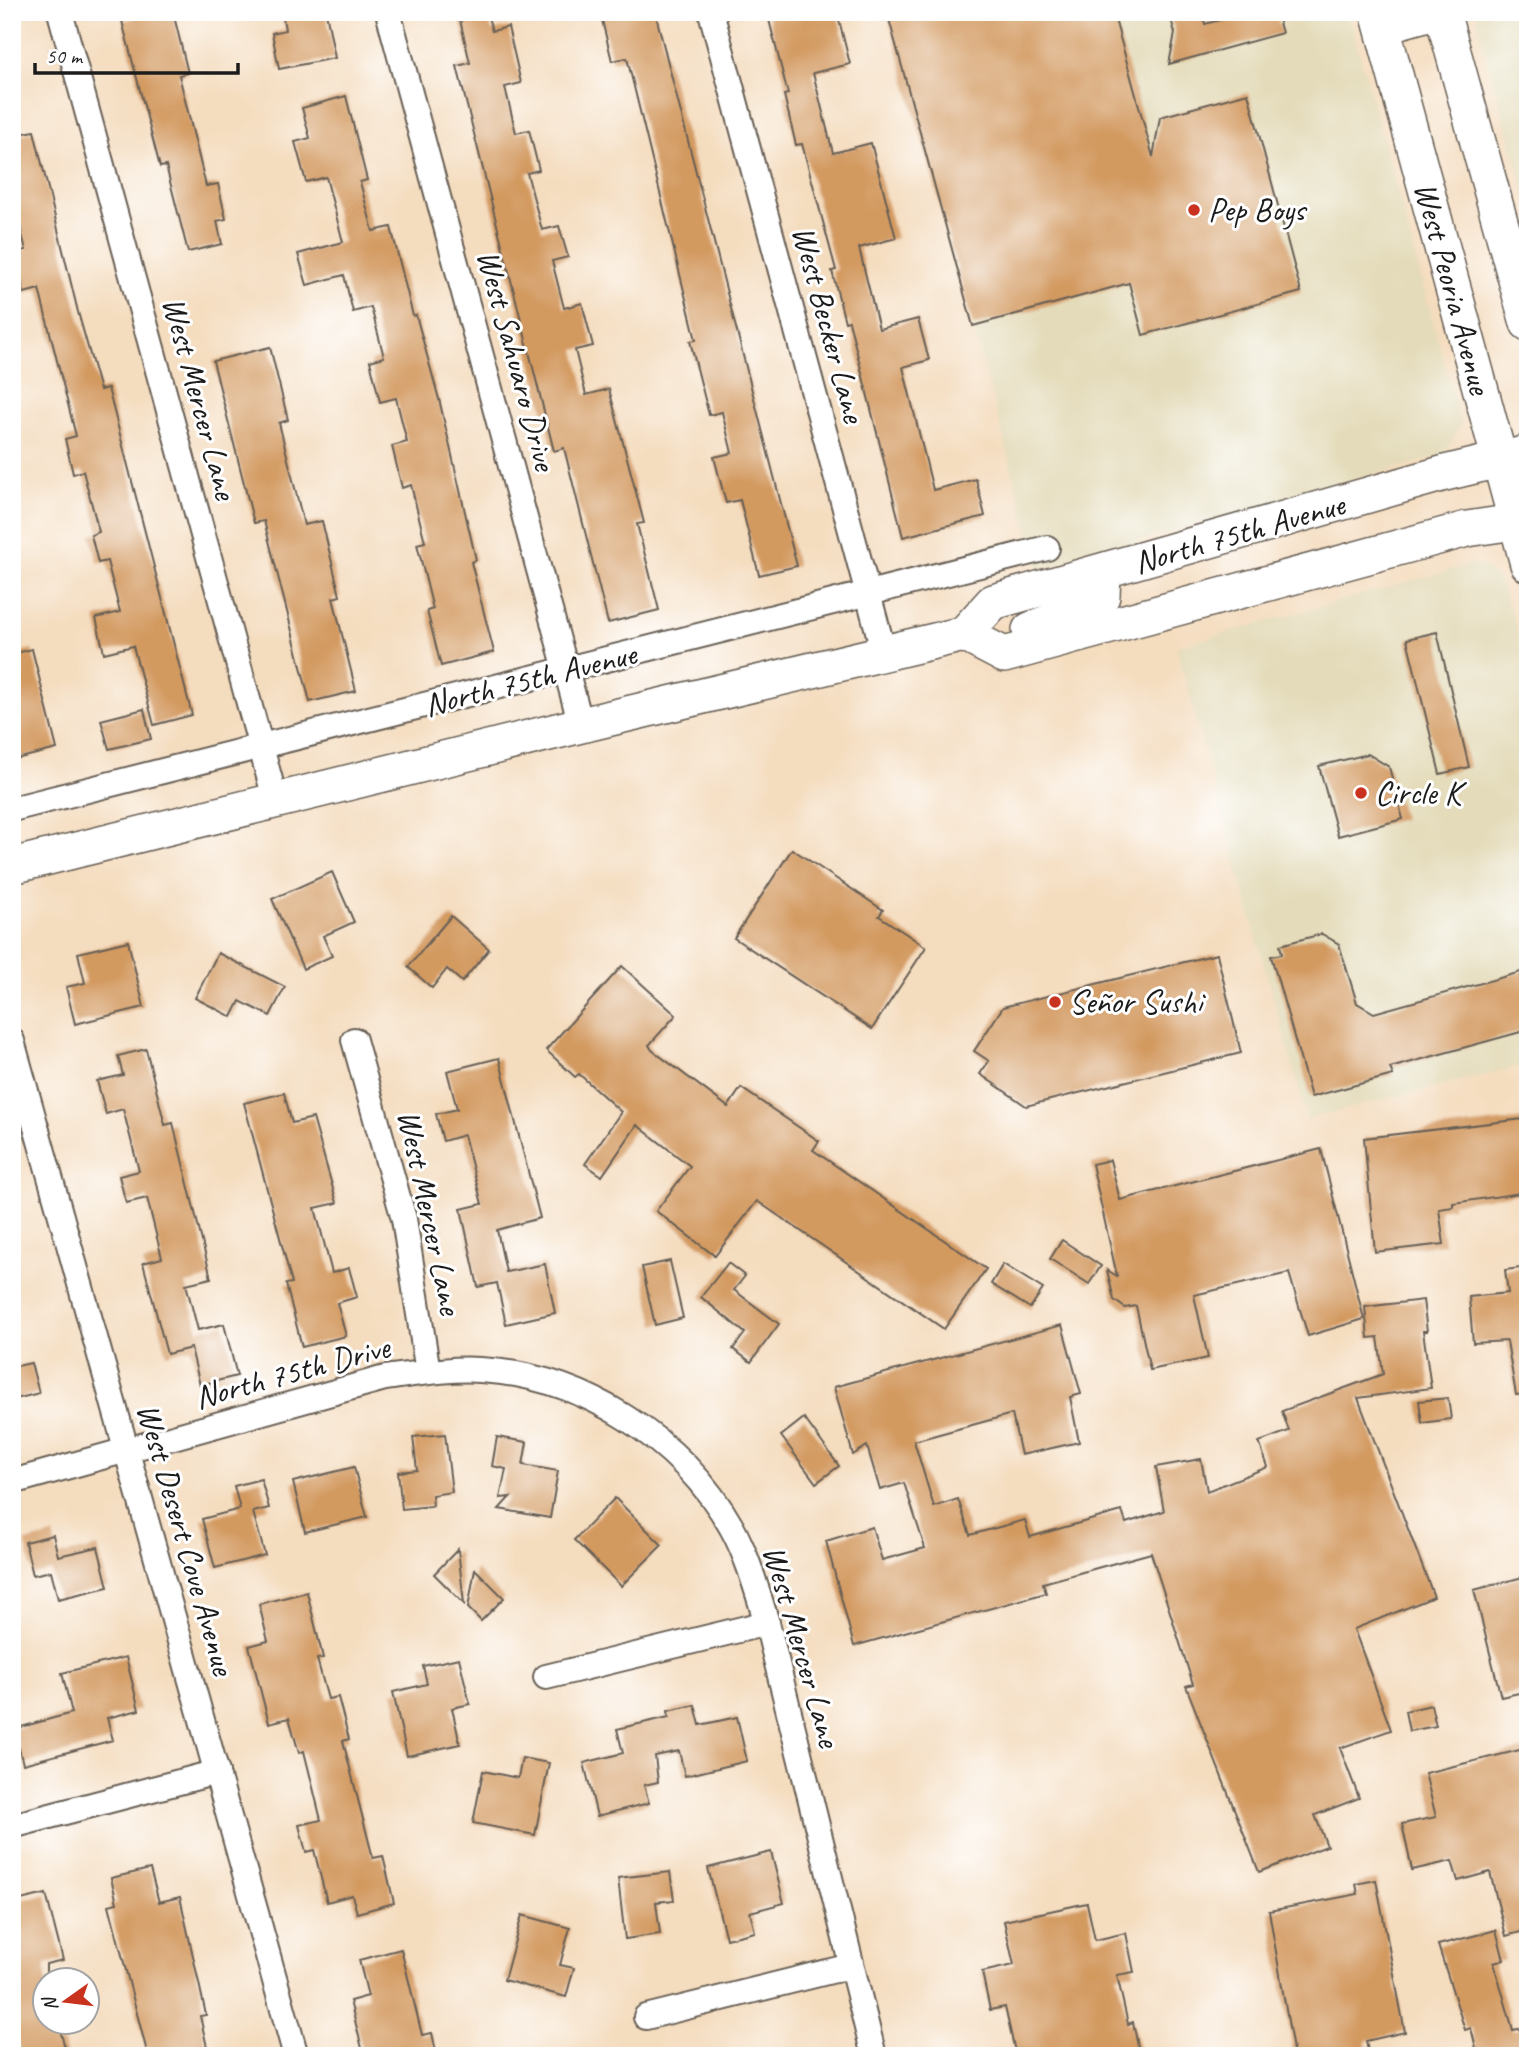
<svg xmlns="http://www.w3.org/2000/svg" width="1540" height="2068" viewBox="0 0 1540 2068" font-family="Caveat,sans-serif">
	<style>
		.built { fill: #e4dbba }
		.building { fill: #d39a60 }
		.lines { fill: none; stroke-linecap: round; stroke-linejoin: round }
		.street-casing { stroke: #685f55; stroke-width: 28 }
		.secondary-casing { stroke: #685f55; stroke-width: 38 }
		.street { stroke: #fff; stroke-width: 24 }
		.secondary { stroke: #fff; stroke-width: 35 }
		.poi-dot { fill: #c8321e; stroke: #fff; stroke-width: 2.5 }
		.labels { text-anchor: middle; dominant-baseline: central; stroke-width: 6; stroke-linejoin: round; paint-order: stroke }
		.poi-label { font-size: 33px; fill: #1c1c1c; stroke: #fff; text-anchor: start }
		.street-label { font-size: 33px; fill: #1c1c1c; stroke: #fff }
	</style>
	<rect width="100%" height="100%" fill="#fff"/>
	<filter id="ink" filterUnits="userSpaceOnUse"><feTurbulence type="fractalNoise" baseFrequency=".0143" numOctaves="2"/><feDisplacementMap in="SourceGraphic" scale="14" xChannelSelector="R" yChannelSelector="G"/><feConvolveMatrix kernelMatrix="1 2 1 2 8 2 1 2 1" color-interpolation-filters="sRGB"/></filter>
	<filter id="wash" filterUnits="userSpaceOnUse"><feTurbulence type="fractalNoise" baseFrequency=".00686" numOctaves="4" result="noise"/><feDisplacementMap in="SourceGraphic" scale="28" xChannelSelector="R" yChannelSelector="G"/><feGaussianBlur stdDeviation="1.57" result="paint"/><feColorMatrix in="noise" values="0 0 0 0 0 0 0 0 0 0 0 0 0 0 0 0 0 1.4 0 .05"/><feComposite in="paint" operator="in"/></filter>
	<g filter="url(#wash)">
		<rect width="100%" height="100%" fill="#f4dcbe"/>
		<g class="built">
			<polygon points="1113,12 1348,12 1461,424 1449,447 1440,456 1039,570 973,326 1129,283"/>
			<polygon points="1475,12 1528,12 1528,201 1487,60"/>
			<polygon points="1471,564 1482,566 1497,578 1514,619 1528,671 1528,1064 1307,1119 1176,647"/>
		</g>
		<g id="blocks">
			<g class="building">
				<polygon points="155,12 173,12 188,73 179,75 206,186 218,184 226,219 217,221 222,244 188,252 166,166 160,167 122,21"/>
				<polygon points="282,12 326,12 335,58 279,69 272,33 285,30"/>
				<polygon points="600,12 655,12 797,566 759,575 740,500 726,503 714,457 732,453 722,412 709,415 690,341 696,340 627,58 612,61"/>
				<polygon points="767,12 837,12 850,64 813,73 833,153 871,143 896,238 859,248 879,329 918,319 929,360 903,367 933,490 976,479 985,516 903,537 849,321 845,322 832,271 836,270 802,144 796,145 784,95 788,94"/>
				<polygon points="887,12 1113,12 1153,157 1160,117 1248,93 1301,292 1143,335 1129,283 973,326"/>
				<polygon points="1169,12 1202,12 1205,24 1249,12 1276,12 1282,33 1169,64 1175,33"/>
				<polygon points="487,13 492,31 508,27 521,83 505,87 516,133 529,130 539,170 527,173 542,230 559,226 568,257 552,261 564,308 582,303 593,346 575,350 586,395 609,389 644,523 637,524 659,610 608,623 564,448 554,451 457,66 470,63 460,20"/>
				<polygon points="346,96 367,180 360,182 373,231 391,227 413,316 416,315 440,403 476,560 471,562 494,652 441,666 427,611 433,609 417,544 425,542 411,485 402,488 392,446 407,442 396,398 380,402 370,361 384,357 371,307 353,312 344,275 307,285 298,254 343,242 326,177 306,182 295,142 310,138 302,108"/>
				<polygon points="34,131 78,312 100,390 108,388 192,715 154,725 133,646 104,653 96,618 120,612 107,561 98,563 91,535 99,532 83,471 73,474 65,439 76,436 39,289 24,293 14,253 26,250 12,196 12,136"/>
				<polygon points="270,347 288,420 279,423 304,525 322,521 340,596 333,598 356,691 310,702 264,521 254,523 213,361"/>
				<polygon points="1437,632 1469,767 1440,774 1407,639"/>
				<polygon points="32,649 57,749 12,760 12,654"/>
				<polygon points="144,709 151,739 109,749 101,720"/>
				<polygon points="1368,754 1389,767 1403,819 1338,836 1319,766"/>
				<polygon points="792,849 883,910 879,916 926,947 872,1029 734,938"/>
				<polygon points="332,872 354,922 323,936 332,956 303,969 272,899"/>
				<polygon points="451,916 489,949 462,982 447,969 432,988 408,967"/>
				<polygon points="1322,934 1339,944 1357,1003 1374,1013 1528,970 1528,1030 1390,1068 1393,1075 1311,1097 1271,956 1282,954 1280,945"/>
				<polygon points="128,941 144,1007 75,1024 66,987 85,983 78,953"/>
				<polygon points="218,953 285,987 270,1016 240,1001 232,1017 195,998"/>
				<polygon points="1217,954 1241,1053 1026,1106 980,1074 989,1061 974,1051 1003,1007"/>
				<polygon points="622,966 676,1015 649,1045 652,1050 728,1107 741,1088 819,1141 813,1150 986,1269 944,1329 757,1201 715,1256 656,1211 690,1166 637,1125 602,1176 585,1164 621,1112 579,1074 575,1077 546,1050"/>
				<polygon points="146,1049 165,1125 173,1123 211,1278 186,1284 198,1330 224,1324 237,1376 200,1385 191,1348 167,1354 143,1263 162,1258 147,1198 126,1203 119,1176 139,1171 123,1109 106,1114 97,1081 123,1075 118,1056"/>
				<polygon points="499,1058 540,1218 497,1230 506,1272 545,1264 555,1313 506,1324 497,1283 478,1287 461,1209 482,1204 464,1135 443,1141 436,1114 457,1109 447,1071"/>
				<polygon points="284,1093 292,1123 313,1118 337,1203 315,1208 332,1273 349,1268 357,1297 337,1303 346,1336 302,1347 286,1284 292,1283 244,1103"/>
				<polygon points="1524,1119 1524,1125 1528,1124 1528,1192 1453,1203 1453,1207 1439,1209 1444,1244 1375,1252 1364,1138"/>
				<polygon points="1321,1149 1364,1319 1308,1336 1289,1273 1194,1295 1208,1358 1150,1370 1136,1306 1125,1308 1114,1300 1107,1270 1117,1276 1092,1164 1110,1160 1120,1200"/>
				<polygon points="1062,1240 1101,1266 1089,1284 1050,1259"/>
				<polygon points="670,1261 683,1318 655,1325 642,1267"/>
				<polygon points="728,1263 745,1276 734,1290 779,1324 751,1362 733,1349 745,1333 701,1297"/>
				<polygon points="1003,1264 1043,1289 1030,1308 991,1284"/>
				<polygon points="1528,1267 1528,1394 1516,1395 1507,1341 1473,1343 1469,1297 1508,1293 1505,1270"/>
				<polygon points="1423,1300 1427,1331 1423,1331 1431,1388 1358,1398 1434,1597 1354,1629 1391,1730 1340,1748 1359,1798 1315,1815 1327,1846 1259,1872 1186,1686 1193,1684 1151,1553 1043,1583 1046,1593 854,1646 826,1541 872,1527 882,1560 925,1548 904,1483 880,1490 867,1446 853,1455 834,1387 1062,1325 1081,1394 1070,1397 1079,1442 1021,1455 1012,1414 914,1441 934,1507 958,1499 970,1535 1025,1520 1030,1537 1122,1511 1126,1523 1164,1511 1156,1467 1201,1459 1207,1491 1268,1467 1259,1442 1289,1431 1282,1411 1383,1374 1378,1337 1368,1338 1365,1307"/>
				<polygon points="31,1363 39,1393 12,1400 12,1367"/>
				<polygon points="1448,1398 1451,1419 1422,1423 1419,1401"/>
				<polygon points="804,1418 839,1466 816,1483 781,1436"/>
				<polygon points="445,1434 452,1492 432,1495 433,1506 402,1509 398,1472 417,1470 413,1437"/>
				<polygon points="497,1437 527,1442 523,1465 558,1471 550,1518 499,1509 510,1497 500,1498 506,1469 492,1466"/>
				<polygon points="354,1467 367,1517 305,1532 293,1482"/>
				<polygon points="261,1479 269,1508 253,1512 265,1555 215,1568 202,1519 240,1509 234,1486"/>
				<polygon points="615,1498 662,1545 621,1586 574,1540"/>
				<polygon points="53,1535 58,1556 98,1547 108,1587 58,1599 51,1571 33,1575 25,1542"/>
				<polygon points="458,1549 464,1604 434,1574"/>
				<polygon points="475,1569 504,1598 481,1621 468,1608"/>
				<polygon points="1523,1577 1528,1595 1528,1691 1501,1697 1474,1590"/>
				<polygon points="307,1592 323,1658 317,1659 328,1699 338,1697 349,1739 343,1741 373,1858 383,1856 394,1903 357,1913 352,1895 327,1902 314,1850 306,1852 299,1825 321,1820 304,1751 299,1753 289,1718 269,1723 249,1646 268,1641 259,1604"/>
				<polygon points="126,1657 139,1710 107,1718 113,1740 23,1764 14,1729 72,1713 62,1673"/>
				<polygon points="459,1658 470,1704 452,1708 460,1744 407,1756 393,1692 427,1684 423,1666"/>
				<polygon points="695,1705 700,1725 737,1717 747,1761 685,1776 679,1751 655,1756 658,1782 644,1785 649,1803 597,1816 584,1763 623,1753 617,1729 669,1717 668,1711"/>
				<polygon points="1431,1705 1436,1726 1409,1731 1405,1711"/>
				<polygon points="1528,1748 1528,1930 1506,1936 1490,1872 1458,1881 1452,1861 1412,1870 1402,1824 1436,1817 1425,1773"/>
				<polygon points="522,1758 549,1763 535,1835 473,1823 483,1771 518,1778"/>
				<polygon points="771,1852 784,1903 750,1912 755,1932 726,1939 708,1868"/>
				<polygon points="150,1869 159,1902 180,1897 206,2015 200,2016 209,2056 148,2056 109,1905 117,1903 111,1878"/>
				<polygon points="670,1872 674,1900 656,1902 660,1934 625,1939 618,1878"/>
				<polygon points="1376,1880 1405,2032 1366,2041 1369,2056 1294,2056 1269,1911 1358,1894 1356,1884"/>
				<polygon points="46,1894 63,1960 46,1964 46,2022 58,2022 67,2056 21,2056 12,2022 12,1902"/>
				<polygon points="1087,1903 1095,1940 1126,1933 1134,1972 1117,1975 1128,2024 1133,2022 1140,2056 1016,2056 1005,2007 990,2010 982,1972 1014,1965 1004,1921"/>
				<polygon points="522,1915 570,1928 560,1965 574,1968 566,1997 504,1980"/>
				<polygon points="1496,1930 1504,1960 1494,1963 1513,2030 1528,2027 1528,2056 1478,2056 1471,2028 1465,2030 1438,1945"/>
				<polygon points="401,1949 422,2035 432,2033 437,2056 364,2056 350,2001 368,1996 359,1960"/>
			</g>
		</g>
	</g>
	<g filter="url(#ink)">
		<use href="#blocks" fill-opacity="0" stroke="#685f55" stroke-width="2"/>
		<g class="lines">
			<g class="street-casing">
				<g id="street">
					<polyline points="60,12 276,802"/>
					<polyline points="388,12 581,725"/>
					<polyline points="711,12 884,653"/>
					<polyline points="12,809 1047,548"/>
					<polyline points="354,1040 404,1219 428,1372"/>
					<polyline points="12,1041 296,2056"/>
					<path d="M 12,1482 L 385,1378 C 416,1374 449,1368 480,1370 C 582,1375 682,1439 732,1528 C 748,1557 757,1591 767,1623 L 874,2056"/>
					<polyline points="546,1677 767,1623"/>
					<polyline points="12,1826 217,1772"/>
					<polyline points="646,2017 851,1966"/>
				</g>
			</g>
			<g class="secondary-casing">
				<g id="secondary">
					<polyline points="1378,12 1528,564"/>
					<polyline points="1442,12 1528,323"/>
					<polyline points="1382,26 1432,12"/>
					<polyline points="1030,630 1094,603 1102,596 1103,572"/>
					<polyline points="964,634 1004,655 1467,529 1528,520"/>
					<polyline points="12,866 581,725 964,634 993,602 1445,473 1528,453"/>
				</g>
			</g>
			<use href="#street" class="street"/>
			<use href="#secondary" class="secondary"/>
		</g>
	</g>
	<g class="poi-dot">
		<circle cx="1194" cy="210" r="7"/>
		<circle cx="1361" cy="793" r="7"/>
		<circle cx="1055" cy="1002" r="7"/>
	</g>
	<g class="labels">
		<g class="poi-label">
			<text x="1208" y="210">Pep Boys</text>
			<text x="1375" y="793">Circle K</text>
			<text x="1069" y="1002">Señor Sushi</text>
		</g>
		<g class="street-label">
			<text transform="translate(1453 288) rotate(75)">West Peoria Avenue</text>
			<text transform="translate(829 324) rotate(75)">West Becker Lane</text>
			<text transform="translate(517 360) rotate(75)">West Sahuaro Drive</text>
			<text transform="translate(200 398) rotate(75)">West Mercer Lane</text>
			<text transform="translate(1239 533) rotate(-16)">North 75th Avenue</text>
			<text transform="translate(530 679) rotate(-14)">North 75th Avenue</text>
			<text transform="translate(430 1212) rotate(78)">West Mercer Lane</text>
			<text transform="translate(292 1372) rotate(-15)">North 75th Drive</text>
			<text transform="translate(186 1539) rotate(74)">West Desert Cove Avenue</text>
			<text transform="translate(802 1646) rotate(74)">West Mercer Lane</text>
		</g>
	</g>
	<rect width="1540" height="2068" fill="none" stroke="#fff" stroke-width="42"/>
	<g transform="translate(66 2001) rotate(256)"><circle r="33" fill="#ffffff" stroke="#a4a4a4" stroke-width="2"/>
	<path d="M0-5L12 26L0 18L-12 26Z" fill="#c8321e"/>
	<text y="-10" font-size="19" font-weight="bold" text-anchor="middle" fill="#1c1c1c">N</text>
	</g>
	<path d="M35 63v10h203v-10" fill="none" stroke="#1c1c1c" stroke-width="3.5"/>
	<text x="46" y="63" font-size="21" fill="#1c1c1c" stroke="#ffffff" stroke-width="5" paint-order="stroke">50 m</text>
</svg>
